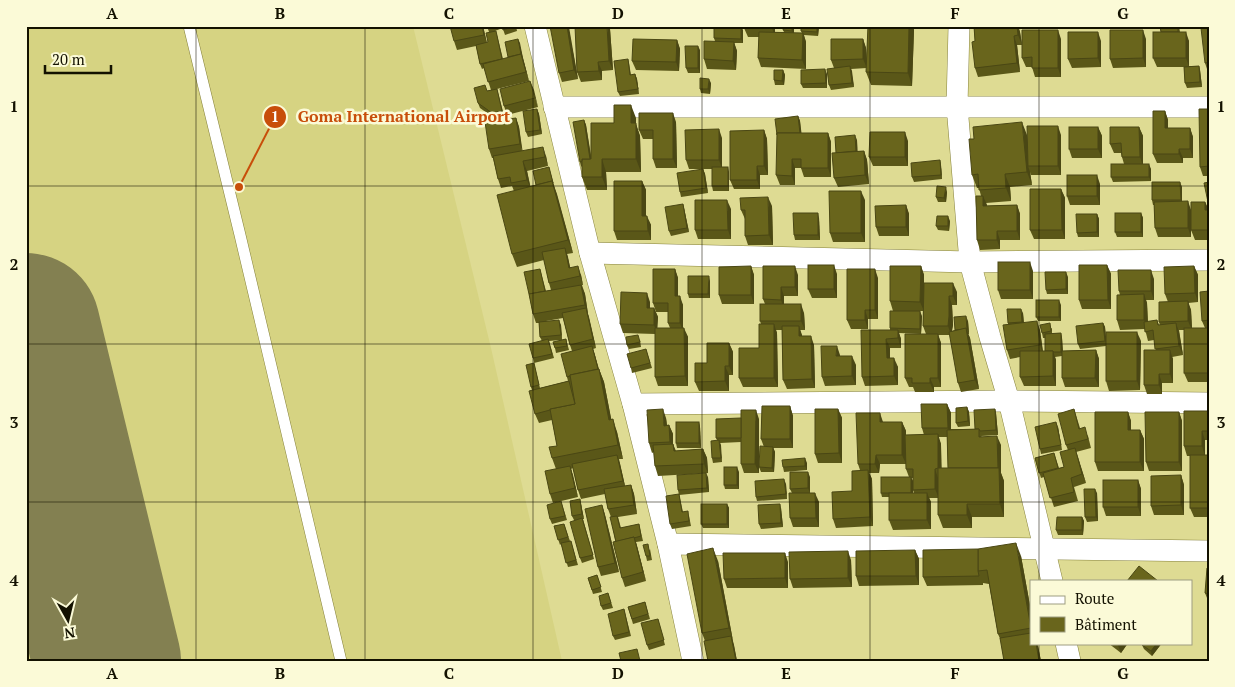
<svg xmlns="http://www.w3.org/2000/svg" width="1235" height="687" viewBox="0 0 1235 687" font-family="'PT Serif',serif">
	<style>
		.built { fill: #d6d382 }
		.lines { fill: none; stroke-linecap: round; stroke-linejoin: round }
		.runway { stroke: #838051; stroke-width: 148 }
		.service-casing { stroke: #86823c; stroke-width: 12 }
		.minor-casing { stroke: #86823c; stroke-width: 22 }
		.service { stroke: #fff; stroke-width: 11 }
		.minor { stroke: #fff; stroke-width: 21 }
		.wall { fill: #5a5718; fill-rule: evenodd }
		.shaded-wall { fill: #4a4714 }
		.building { fill: #69651c; stroke: #4a4714 }
		.grid { fill: none; stroke: #131100; stroke-width: 1; stroke-opacity: 0.55 }
		.leader { fill: none; stroke: #c84e0a; stroke-width: 2 }
		.callout-dot { fill: #c84e0a; stroke: #fbfad7; stroke-width: 2 }
		.mark-label { font-size: 15px; text-anchor: middle; font-weight: bold; fill: #fff }
		.callout-label { font-size: 16px; text-anchor: middle; font-weight: bold; fill: #c84e0a; stroke: #fbfad7; stroke-width: 5; stroke-linejoin: round; paint-order: stroke }
		.neatline { fill: none; stroke: #131100; stroke-width: 2 }
		.grid-label { font-size: 16px; text-anchor: middle; font-weight: bold; fill: #131100 }
	</style>
	<rect width="100%" height="100%" fill="#dedb93"/>
	<polygon class="built" points="26,26 413,26 491,348 562,661 26,661"/>
	<g class="lines">
		<polyline class="runway" points="26,327 107,661"/>
		<g class="service-casing">
			<polyline id="service" points="189,26 240,235 341,661"/>
		</g>
		<g class="minor-casing">
			<g id="minor">
				<polyline points="535,26 590,253 633,404 668,544 693,661"/>
				<polyline points="959,26 957,106 970,262 990,337 1009,401 1052,581"/>
				<polyline points="554,107 1209,107"/>
				<polyline points="590,253 970,262 1209,260"/>
				<polyline points="633,404 1009,401 1209,403"/>
				<polyline points="668,544 1209,551"/>
				<polyline points="1066,643 1070,661"/>
			</g>
		</g>
		<use href="#service" class="service"/>
		<use href="#minor" class="minor"/>
	</g>
	<g class="wall">
		<polygon points="483,26 487,43 488,42 489,32 487,26 499,26 500,29 495,31 497,35 503,59 508,58 518,39 529,81 497,89 504,115 494,118 480,108 478,103 487,91 491,90 484,68 482,69 480,64 476,46 457,50 454,41"/>
		<polygon points="502,26 516,26 517,31 505,35"/>
		<polygon points="568,26 578,79 562,82 559,73"/>
		<polygon points="775,26 775,32 784,32 783,30 784,26 794,26 794,33 802,33 801,31 801,26 819,26 818,36 804,35 806,42 806,69 761,67 758,58 759,37 748,37 744,28"/>
		<polygon points="868,26 913,26 914,30 912,86 871,85 866,72 867,68 851,69 854,87 831,90 829,85 834,68 831,60 863,39 866,48 867,65"/>
		<polygon points="974,26 1018,26 1020,32 1022,45 1017,45 1020,72 978,77 975,68 975,41"/>
		<polygon points="1031,26 1064,26 1064,28 1032,29"/>
		<polygon points="1160,26 1179,26 1180,32 1189,41 1189,66 1199,66 1200,70 1202,87 1187,88 1185,83 1184,67 1157,67 1153,58 1161,32"/>
		<polygon points="1209,27 1209,72 1208,72 1205,63"/>
		<polygon points="610,29 613,70 602,71 602,80 581,82 577,72"/>
		<polygon points="743,30 743,43 734,43 737,51 736,70 707,69 704,59 715,41 714,38"/>
		<polygon points="1061,39 1061,77 1035,77 1032,67 1026,67 1022,58"/>
		<polygon points="1146,39 1146,67 1113,68 1110,59"/>
		<polygon points="677,40 680,49 679,71 636,70 632,61"/>
		<polygon points="1101,41 1101,67 1072,68 1068,59"/>
		<polygon points="700,50 700,73 688,73 686,68"/>
		<polygon points="628,59 629,63 631,75 635,74 637,79 639,94 620,96 618,92"/>
		<polygon points="783,70 785,75 784,85 775,85 774,80"/>
		<polygon points="827,74 827,88 803,88 801,84"/>
		<polygon points="530,81 538,107 507,115 504,106"/>
		<polygon points="711,83 710,94 701,93 700,89"/>
		<polygon points="537,109 539,114 542,134 528,137 526,132"/>
		<polygon points="1209,109 1209,176 1203,176 1200,167"/>
		<polygon points="1165,111 1168,120 1168,128 1190,128 1193,137 1193,158 1183,158 1183,163 1157,163 1153,154"/>
		<polygon points="798,116 800,121 801,133 828,133 831,142 831,177 804,177 801,168 795,168 795,185 780,185 776,175"/>
		<polygon points="516,118 519,127 522,151 546,156 548,166 527,171 530,186 536,185 549,167 573,253 567,254 570,267 581,275 583,285 582,285 585,294 588,314 596,348 593,349 599,369 604,382 611,419 617,432 623,459 619,459 625,486 631,485 634,494 637,514 618,517 621,528 639,524 643,541 636,542 646,581 625,587 622,578 611,517 608,509 605,494 581,499 578,490 573,468 571,469 578,497 553,503 550,494 556,469 552,458 557,446 552,420 539,423 535,414 532,390 531,387 534,363 540,388 568,381 567,377 572,351 570,345 563,318 546,321 561,325 562,340 566,339 569,350 556,353 555,348 560,340 549,341 554,358 534,363 533,358 542,341 540,337 539,323 536,323 533,314 529,294 540,269 546,291 551,290 549,283 544,260 517,267 512,254 514,191 512,186 501,188 498,179 493,158 492,158 489,149"/>
		<polygon points="636,118 636,124 640,136 641,172 606,172 607,190 587,190 582,177 582,166 581,167 580,162 584,120 586,125 591,155 614,123"/>
		<polygon points="676,122 677,168 656,168 653,159 653,139 643,139 639,130"/>
		<polygon points="1098,127 1102,136 1102,158 1072,158 1069,149"/>
		<polygon points="1139,127 1143,136 1143,164 1151,169 1151,181 1113,182 1111,177 1124,164 1122,157 1121,153 1114,153 1110,144"/>
		<polygon points="764,130 767,139 768,175 760,175 760,189 734,189 730,180"/>
		<polygon points="1027,135 1028,145 1061,135 1061,175 1031,175 1030,172 1032,185 1010,187 1011,201 986,203 987,206 1017,205 1020,214 1020,240 1000,240 1000,249 980,250 977,240 981,196 979,188 977,188 972,175"/>
		<polygon points="722,138 722,167 729,172 729,191 713,191 712,186 712,169 689,169 686,160"/>
		<polygon points="857,140 857,151 864,151 867,160 869,184 838,187 834,178 836,153"/>
		<polygon points="908,141 908,166 873,166 869,157"/>
		<polygon points="940,160 941,165 942,179 914,182 912,177"/>
		<polygon points="703,169 705,174 708,193 681,197 680,192"/>
		<polygon points="642,181 646,190 646,216 651,225 651,240 617,240 614,231"/>
		<polygon points="1100,184 1100,205 1070,205 1067,196"/>
		<polygon points="1182,187 1182,201 1191,210 1191,237 1158,237 1155,228 1154,205 1153,205 1152,200"/>
		<polygon points="1061,189 1065,198 1065,239 1034,239 1030,230"/>
		<polygon points="947,192 946,202 938,202 936,197"/>
		<polygon points="865,200 865,242 833,242 830,233"/>
		<polygon points="1205,202 1209,210 1209,240 1195,240 1191,230"/>
		<polygon points="683,204 684,208 689,232 671,236 669,231"/>
		<polygon points="906,205 909,214 909,236 879,236 876,227"/>
		<polygon points="772,206 773,245 748,245 745,236 745,219 741,210"/>
		<polygon points="731,209 731,239 698,239 695,230"/>
		<polygon points="1141,213 1143,218 1143,237 1117,237 1115,232"/>
		<polygon points="1097,214 1099,219 1099,237 1078,237 1077,233"/>
		<polygon points="819,218 820,240 795,240 794,235"/>
		<polygon points="950,221 949,231 938,230 936,226"/>
		<polygon points="1107,265 1111,274 1111,309 1082,309 1079,300"/>
		<polygon points="751,266 754,275 754,304 722,304 719,295"/>
		<polygon points="921,266 924,275 924,283 957,292 957,305 952,305 953,325 952,331 955,330 968,321 969,334 968,334 970,338 979,389 961,392 958,383 950,335 938,335 941,343 941,387 934,387 934,392 915,392 913,387 909,387 905,378 921,334 899,333 901,339 901,348 890,348 890,358 898,367 898,385 865,386 862,377 890,330 890,328 922,316 921,334 926,334 923,326 923,311 893,311 890,301"/>
		<polygon points="1194,266 1198,275 1198,302 1188,303 1191,310 1192,328 1205,328 1202,321 1209,291 1209,382 1188,382 1184,373 1184,330 1179,330 1183,355 1172,357 1173,359 1173,383 1162,383 1162,394 1147,394 1144,385 1156,350 1154,340 1148,341 1145,329 1120,330 1117,320 1120,295 1119,291 1154,279 1154,300 1146,300 1147,303 1148,322 1157,320 1159,325 1160,325 1159,322 1168,302 1165,294"/>
		<polygon points="675,269 678,278 678,296 683,305 683,328 688,337 688,386 658,386 655,377 655,334 623,333 620,324 650,302 650,308 654,308 658,317 657,328 670,328 668,323 668,312 656,312 653,303"/>
		<polygon points="1033,271 1033,299 1001,299 998,290"/>
		<polygon points="837,274 837,298 812,298 808,289"/>
		<polygon points="798,275 798,296 784,296 784,304 804,313 805,330 800,330 802,336 814,345 815,388 787,389 783,380 782,330 776,330 777,333 778,387 743,387 739,378 759,348 761,324 760,321 765,304 763,299"/>
		<polygon points="1068,277 1068,294 1047,294 1046,290"/>
		<polygon points="878,278 878,319 868,319 868,329 851,329 847,320"/>
		<polygon points="710,281 710,298 689,298 688,294"/>
		<polygon points="1061,305 1061,321 1038,321 1036,317"/>
		<polygon points="1023,313 1024,323 1040,330 1043,351 1045,351 1045,338 1043,338 1042,333 1052,328 1052,334 1061,333 1062,338 1063,351 1096,350 1099,359 1099,387 1065,387 1062,378 1062,356 1055,357 1056,360 1056,386 1024,386 1020,377 1020,357 1010,359 1007,350 1008,325 1008,323"/>
		<polygon points="1103,323 1105,327 1106,343 1141,341 1140,390 1109,391 1106,381 1106,346 1080,349 1078,344"/>
		<polygon points="640,340 641,347 629,349 627,345"/>
		<polygon points="729,343 733,352 733,375 729,375 729,391 699,391 695,382 707,363"/>
		<polygon points="646,349 652,368 632,373 631,368"/>
		<polygon points="840,355 840,356 856,365 856,385 825,386 822,377"/>
		<path d="M 947,404 L 951,413 L 951,429 L 975,429 L 995,409 L 996,413 L 998,435 L 981,436 L 982,437 L 1001,445 L 1001,473 L 1004,481 L 1004,517 L 972,517 L 972,528 L 943,528 L 938,515 L 938,498 L 929,498 L 931,502 L 931,529 L 893,530 L 889,520 L 889,497 L 882,497 L 881,493 L 909,477 L 906,469 L 906,464 L 880,464 L 879,473 L 869,473 L 872,479 L 873,526 L 836,528 L 833,519 L 852,491 L 860,470 L 858,464 L 883,422 L 902,422 L 906,431 L 906,435 L 924,435 L 922,428 ZM 938,437 L 947,437 L 948,468 L 941,468 L 941,444 ZM 911,478 L 913,478 L 913,490 L 914,493 L 913,493 L 913,481 Z"/>
		<polygon points="790,406 793,416 793,448 773,448 775,452 774,472 761,472 759,467 764,447 761,439"/>
		<polygon points="967,407 969,412 970,426 958,427 956,423"/>
		<polygon points="838,409 842,418 842,463 818,463 815,454"/>
		<polygon points="1074,409 1080,428 1088,436 1091,448 1076,452 1086,483 1074,487 1078,501 1054,507 1044,477 1041,478 1035,458 1054,453 1059,468 1064,467 1068,450 1066,445"/>
		<polygon points="1209,411 1209,440 1205,440 1205,455 1209,455 1209,517 1194,517 1190,508 1190,456 1187,456 1184,446"/>
		<polygon points="1128,412 1131,421 1131,430 1140,430 1144,439 1144,471 1098,471 1095,462"/>
		<polygon points="1179,412 1182,421 1182,471 1149,471 1146,462"/>
		<polygon points="666,418 667,425 669,425 673,434 673,444 676,451 703,449 707,458 708,473 658,476 655,466 654,452 652,453 649,443"/>
		<polygon points="759,419 759,473 744,473 741,464 741,442 720,443 722,462 713,463 712,458 717,440 716,438"/>
		<polygon points="699,422 700,427 701,448 677,448 676,443"/>
		<polygon points="1058,427 1062,450 1041,454 1040,449"/>
		<polygon points="807,463 807,470 784,472 783,467"/>
		<polygon points="739,472 739,489 725,489 724,485"/>
		<polygon points="1181,475 1184,485 1184,515 1154,515 1151,506"/>
		<polygon points="708,477 709,492 679,495 678,490"/>
		<polygon points="810,477 810,493 819,502 819,527 793,527 790,518 792,493 790,489"/>
		<polygon points="1138,480 1141,489 1141,516 1106,516 1103,507"/>
		<polygon points="786,484 787,499 757,501 756,497"/>
		<polygon points="1097,493 1098,521 1087,522 1085,517"/>
		<polygon points="679,494 683,512 689,516 691,526 672,529 670,524"/>
		<polygon points="580,499 584,519 583,519 594,559 582,563 580,558 574,520 572,516"/>
		<polygon points="561,501 567,520 552,524 550,519"/>
		<polygon points="727,504 729,508 729,528 703,528 701,524"/>
		<polygon points="602,505 605,515 619,572 601,576 598,567"/>
		<polygon points="781,508 783,527 761,529 759,524"/>
		<polygon points="1082,517 1084,521 1083,535 1058,535 1056,530"/>
		<polygon points="564,524 570,541 571,541 572,545 578,565 568,567 561,544 560,545 554,526"/>
		<polygon points="650,549 652,560 647,561 646,556"/>
		<polygon points="915,550 919,559 919,585 859,586 856,576"/>
		<polygon points="1021,556 1031,611 1031,643 1038,646 1041,661 1004,661 1001,641 998,634 989,584 983,583 983,585 927,586 923,577"/>
		<polygon points="851,560 852,587 793,588 790,579"/>
		<polygon points="718,561 733,641 737,661 708,661 705,641 702,633"/>
		<polygon points="788,562 788,588 727,588 724,579"/>
		<polygon points="1209,568 1209,603 1205,593"/>
		<polygon points="597,575 602,592 593,594 588,578"/>
		<polygon points="608,593 613,608 603,610 601,606"/>
		<polygon points="645,602 650,619 633,624 628,607"/>
		<polygon points="624,609 631,636 615,640 613,636"/>
		<polygon points="658,619 665,645 649,650 647,645"/>
		<polygon points="1108,643 1128,643 1121,653"/>
		<polygon points="1162,643 1152,656 1144,649 1142,645"/>
	</g>
	<g class="shaded-wall">
		<polygon points="482,26 483,26 487,44 484,35"/>
		<polygon points="567,26 568,26 569,27 578,79 574,70"/>
		<polygon points="607,26 609,26 610,29 613,70 609,61"/>
		<polygon points="741,26 743,30 743,43 741,39"/>
		<polygon points="772,26 775,26 775,37 772,28"/>
		<polygon points="792,26 794,26 794,36 792,31"/>
		<polygon points="817,26 819,27 818,36 817,32"/>
		<polygon points="909,26 913,26 914,30 912,86 908,73"/>
		<polygon points="1017,26 1018,26 1020,32 1022,45 1018,35"/>
		<polygon points="1058,30 1061,39 1061,77 1058,68"/>
		<polygon points="1143,30 1146,39 1146,67 1143,58"/>
		<polygon points="1098,32 1101,41 1101,67 1098,58"/>
		<polygon points="1186,32 1189,41 1189,67 1186,58"/>
		<polygon points="803,33 806,42 806,69 802,60"/>
		<polygon points="1014,36 1017,45 1020,72 1017,63"/>
		<polygon points="518,39 520,43 523,58 529,81 526,72 521,55"/>
		<polygon points="863,39 866,48 867,68 863,59"/>
		<polygon points="677,40 680,49 679,71 676,62"/>
		<polygon points="734,42 737,51 736,70 733,61"/>
		<polygon points="698,46 700,50 700,73 698,68"/>
		<polygon points="598,62 602,71 602,80 599,71"/>
		<polygon points="850,66 852,71 854,87 852,83"/>
		<polygon points="1199,66 1200,70 1202,87 1200,82"/>
		<polygon points="825,69 827,74 827,88 826,83"/>
		<polygon points="783,70 785,75 784,85 782,81"/>
		<polygon points="635,74 637,79 639,94"/>
		<polygon points="709,79 711,83 710,94 708,89"/>
		<polygon points="530,81 534,90 538,107 535,98"/>
		<polygon points="631,105 636,118 636,124 640,136 641,172 636,159 631,123"/>
		<polygon points="537,109 539,114 542,134 540,130"/>
		<polygon points="1165,111 1168,120 1168,137 1165,128"/>
		<polygon points="673,113 676,122 677,168 673,159"/>
		<polygon points="798,116 800,121 802,137 800,133"/>
		<polygon points="516,118 519,127 523,154 520,144"/>
		<polygon points="584,120 586,125 592,165 590,160"/>
		<polygon points="1022,122 1027,135 1030,166 1028,166 1030,172 1032,185 1027,172"/>
		<polygon points="1058,126 1061,135 1061,175 1058,166"/>
		<polygon points="1098,127 1102,136 1102,158 1098,149"/>
		<polygon points="1139,127 1143,136 1143,166 1140,157"/>
		<polygon points="1190,128 1193,137 1193,158 1190,149"/>
		<polygon points="719,129 722,138 722,169 719,160"/>
		<polygon points="764,130 767,139 768,175 764,166"/>
		<polygon points="905,132 908,141 908,166 905,157"/>
		<polygon points="828,133 831,142 831,177 828,168"/>
		<polygon points="855,135 857,140 858,157 856,152"/>
		<polygon points="543,147 546,156 548,166 545,157"/>
		<polygon points="1179,149 1183,158 1183,163 1179,154"/>
		<polygon points="864,151 867,160 869,184 865,175"/>
		<polygon points="602,159 606,172 607,190 602,177"/>
		<polygon points="792,159 795,168 795,185 792,176"/>
		<polygon points="940,160 941,165 942,179 941,175"/>
		<polygon points="523,161 527,171 531,189 527,180"/>
		<polygon points="1149,164 1151,169 1151,181 1149,177"/>
		<polygon points="757,166 760,175 760,189 757,180"/>
		<polygon points="728,167 729,172 729,191 728,186"/>
		<polygon points="703,169 705,174 708,193 706,188"/>
		<polygon points="1005,174 1010,187 1011,201 1006,188"/>
		<polygon points="1097,175 1100,184 1100,205 1097,196"/>
		<polygon points="552,181 557,194 573,253 568,240"/>
		<polygon points="642,181 646,190 646,225 642,216"/>
		<polygon points="1180,182 1182,187 1182,205 1181,200"/>
		<polygon points="946,187 947,192 946,202 944,198"/>
		<polygon points="1061,189 1065,198 1065,239 1062,230"/>
		<polygon points="861,191 865,200 865,242 861,233"/>
		<polygon points="983,196 987,205 987,215 983,206"/>
		<polygon points="768,197 772,206 773,245 769,235"/>
		<polygon points="727,200 731,209 731,239 728,230"/>
		<polygon points="1188,201 1191,210 1191,237 1188,228"/>
		<polygon points="1205,202 1209,211 1205,210"/>
		<polygon points="683,204 684,208 689,232 687,228"/>
		<polygon points="906,205 909,214 909,236 906,227"/>
		<polygon points="1017,205 1020,214 1020,240 1017,231"/>
		<polygon points="818,213 819,218 820,240 818,235"/>
		<polygon points="1141,213 1143,218 1143,237 1141,232"/>
		<polygon points="1097,214 1099,219 1099,237 1097,232"/>
		<polygon points="647,216 651,225 651,240 648,231"/>
		<polygon points="948,216 950,221 949,231 948,226"/>
		<polygon points="997,231 1000,240 1000,249 997,240"/>
		<polygon points="565,248 568,257 572,277 569,268"/>
		<polygon points="1030,262 1033,271 1033,299 1030,290"/>
		<polygon points="834,265 837,274 837,298 834,289"/>
		<polygon points="1107,265 1111,274 1111,309 1108,300"/>
		<polygon points="578,266 581,275 583,285 580,276"/>
		<polygon points="751,266 754,275 754,304 751,295"/>
		<polygon points="795,266 798,275 798,296 795,287"/>
		<polygon points="921,266 924,275 924,311 920,302"/>
		<polygon points="1194,266 1198,275 1198,302 1195,293"/>
		<polygon points="675,269 678,278 678,305 675,296"/>
		<polygon points="875,269 878,278 878,319 875,310"/>
		<polygon points="1151,270 1154,279 1154,300 1151,291"/>
		<polygon points="1066,272 1068,277 1068,294 1066,289"/>
		<polygon points="709,276 710,281 710,298 708,294"/>
		<polygon points="953,283 957,292 957,305 953,296"/>
		<polygon points="581,285 585,294 588,314 585,305"/>
		<polygon points="781,287 784,296 784,309 781,300"/>
		<polygon points="647,293 650,302 650,317 647,308"/>
		<polygon points="1144,294 1147,303 1148,329 1144,320"/>
		<polygon points="680,296 683,305 683,332 680,323"/>
		<polygon points="949,296 952,305 953,325 951,335 948,326"/>
		<polygon points="1059,300 1061,305 1061,321 1059,317"/>
		<polygon points="1188,301 1191,310 1192,330 1188,321"/>
		<polygon points="801,304 804,313 805,330 801,321"/>
		<polygon points="586,308 589,317 596,348 593,339"/>
		<polygon points="654,308 658,317 657,334 654,325"/>
		<polygon points="1021,309 1023,313 1024,327 1022,322"/>
		<polygon points="865,310 868,319 868,329 865,320"/>
		<polygon points="920,311 922,316 921,334 920,329"/>
		<polygon points="966,316 968,321 969,334 967,329"/>
		<polygon points="559,320 561,325 562,340 561,335"/>
		<polygon points="1037,321 1040,330 1043,354 1040,345"/>
		<polygon points="1103,323 1105,327 1107,346 1105,341"/>
		<polygon points="1176,323 1179,332 1183,355 1179,346"/>
		<polygon points="774,324 777,333 778,387 774,378"/>
		<polygon points="799,326 802,335 802,345 799,336"/>
		<polygon points="684,328 688,337 688,386 685,376"/>
		<polygon points="966,328 970,338 979,389 975,380"/>
		<polygon points="898,330 901,339 901,348 898,338"/>
		<polygon points="1137,332 1141,341 1140,390 1137,381"/>
		<polygon points="1061,333 1062,338 1063,356 1061,352"/>
		<polygon points="938,334 941,343 941,387 938,378"/>
		<polygon points="811,336 814,345 815,388 812,379"/>
		<polygon points="886,339 890,348 890,367 887,358"/>
		<polygon points="729,343 733,352 733,375 729,366"/>
		<polygon points="592,346 595,355 600,375 599,369 604,382 614,433 609,420"/>
		<polygon points="837,346 840,355 840,365 836,356"/>
		<polygon points="1096,350 1099,359 1099,387 1095,378"/>
		<polygon points="1170,350 1173,359 1173,383 1170,374"/>
		<polygon points="1053,351 1056,360 1056,386 1053,376"/>
		<polygon points="852,356 856,365 856,385 852,376"/>
		<polygon points="894,358 898,367 898,385 894,376"/>
		<polygon points="725,366 729,375 729,391 725,381"/>
		<polygon points="1159,374 1162,383 1162,394 1159,385"/>
		<polygon points="930,378 934,387 934,392 930,383"/>
		<polygon points="947,404 951,413 951,437 948,428"/>
		<polygon points="790,406 793,416 793,448 790,439"/>
		<polygon points="967,407 969,412 970,426 968,421"/>
		<polygon points="663,409 666,418 668,435 664,426"/>
		<polygon points="838,409 842,418 842,463 839,453"/>
		<polygon points="995,409 996,413 998,435 996,430"/>
		<polygon points="756,410 759,419 759,473 755,464"/>
		<polygon points="1128,412 1131,421 1131,439 1128,430"/>
		<polygon points="1179,412 1182,421 1182,471 1179,462"/>
		<polygon points="880,413 883,422 883,432 880,422"/>
		<polygon points="613,419 617,432 623,459 618,445"/>
		<polygon points="699,422 700,427 701,448 699,443"/>
		<polygon points="902,422 906,431 906,464 902,455"/>
		<polygon points="1056,422 1058,427 1062,450 1061,445"/>
		<polygon points="669,425 673,434 673,444 676,453 674,451 670,442"/>
		<polygon points="1140,430 1144,439 1144,471 1140,462"/>
		<polygon points="1202,431 1205,440 1205,456 1202,446"/>
		<polygon points="938,434 941,444 942,478 938,468"/>
		<polygon points="997,436 1001,445 1001,473 1004,481 1004,517 1000,504"/>
		<polygon points="719,440 721,445 722,462 721,458"/>
		<polygon points="773,447 775,452 774,472 772,468"/>
		<polygon points="1075,448 1078,457 1086,483 1082,474"/>
		<polygon points="703,449 707,458 708,473 704,464"/>
		<polygon points="617,455 620,464 626,490 623,481"/>
		<polygon points="876,455 880,464 879,473 875,464"/>
		<polygon points="805,458 807,463 807,470 805,466"/>
		<polygon points="570,466 573,475 578,497 575,488"/>
		<polygon points="737,467 739,472 739,489 737,485"/>
		<polygon points="935,469 938,478 939,498 935,489"/>
		<polygon points="868,470 872,479 873,526 870,517"/>
		<polygon points="808,472 810,477 810,493 808,488"/>
		<polygon points="706,473 708,477 709,492 707,488"/>
		<polygon points="1181,475 1184,485 1184,515 1181,505"/>
		<polygon points="911,477 913,481 913,497 911,493"/>
		<polygon points="784,479 786,484 787,499 786,494"/>
		<polygon points="1138,480 1141,489 1141,516 1138,507"/>
		<polygon points="631,485 634,494 637,514 634,505"/>
		<polygon points="1095,489 1097,493 1098,521 1096,517"/>
		<polygon points="815,493 819,502 819,527 816,518"/>
		<polygon points="927,493 931,502 931,529 927,520"/>
		<polygon points="580,499 584,519 582,514"/>
		<polygon points="727,504 729,508 729,528 727,524"/>
		<polygon points="780,504 781,508 783,527 781,523"/>
		<polygon points="967,504 972,517 972,528 967,515"/>
		<polygon points="602,505 605,515 619,572 615,563"/>
		<polygon points="1082,517 1084,521 1083,535 1082,530"/>
		<polygon points="634,537 637,546 646,581 643,572"/>
		<polygon points="1016,543 1021,556 1031,611 1031,625"/>
		<polygon points="713,548 718,561 733,641 729,628"/>
		<polygon points="915,550 919,559 919,585 916,576"/>
		<polygon points="848,551 851,560 852,587 848,578"/>
		<polygon points="785,553 788,562 788,588 785,578"/>
		<polygon points="731,636 734,645 737,661 736,661"/>
		<polygon points="1036,643 1037,643 1038,646 1041,661 1039,661"/>
		<polygon points="1117,643 1128,643 1121,653"/>
		<polygon points="1157,643 1162,643 1152,656 1151,651"/>
	</g>
	<g class="building">
		<polygon points="450,26 482,26 484,35 454,41"/>
		<polygon points="502,26 515,26 503,30"/>
		<polygon points="550,26 567,26 574,70 559,73"/>
		<polygon points="575,26 607,26 609,61 598,62 599,71 577,72"/>
		<polygon points="714,26 741,26 741,39 714,38"/>
		<rect x="744" y="26" width="28" height="2"/>
		<polygon points="784,26 792,26 792,31 783,30"/>
		<polygon points="801,26 817,26 817,32 801,31"/>
		<polygon points="868,26 909,26 908,73 866,72"/>
		<polygon points="974,26 1017,26 1018,35 1014,36 1017,63 975,68 972,42 975,41"/>
		<polygon points="1160,26 1178,26 1178,32 1161,32"/>
		<polygon points="1209,27 1209,62 1205,63 1201,28"/>
		<polygon points="1022,30 1058,30 1058,68 1032,68 1032,57 1022,58"/>
		<polygon points="1110,30 1143,30 1143,58 1110,59"/>
		<polygon points="496,31 502,59 480,64 476,45 488,42 486,33"/>
		<polygon points="759,32 803,33 802,60 758,58"/>
		<polygon points="1068,32 1098,32 1098,58 1068,59"/>
		<rect x="1153" y="32" width="33" height="26"/>
		<polygon points="518,39 521,54 508,57 505,42"/>
		<polygon points="633,39 677,40 676,62 632,61"/>
		<polygon points="831,39 863,39 863,59 831,60"/>
		<polygon points="704,41 734,42 733,61 704,59"/>
		<polygon points="685,46 698,46 698,68 686,68"/>
		<polygon points="521,54 526,72 488,82 483,64"/>
		<polygon points="628,59 630,75 635,74 638,89 618,92 614,61"/>
		<polygon points="850,66 852,83 829,85 827,69"/>
		<polygon points="1199,66 1200,82 1185,83 1184,67"/>
		<polygon points="825,69 826,83 801,84 801,70"/>
		<polygon points="774,70 783,70 782,81 774,80"/>
		<polygon points="700,78 709,79 708,89 700,89"/>
		<polygon points="530,81 535,98 504,106 500,89"/>
		<polygon points="485,85 487,91 497,89 502,111 492,113 478,103 474,88"/>
		<polygon points="614,105 631,105 631,123 636,123 636,159 602,159 602,177 582,177 582,159 591,159 591,123 614,123"/>
		<polygon points="537,109 540,130 526,132 523,111"/>
		<polygon points="1199,109 1209,109 1209,166 1200,167"/>
		<polygon points="1153,111 1165,111 1165,128 1190,128 1190,149 1179,149 1179,154 1153,154"/>
		<polygon points="639,113 673,113 673,159 653,159 653,130 639,130"/>
		<polygon points="798,116 800,133 777,133 777,135 775,119"/>
		<polygon points="516,118 520,144 489,149 485,122"/>
		<polygon points="584,120 590,159 582,159 582,161 580,162 573,122"/>
		<polygon points="1022,122 1027,172 1005,174 1006,188 979,190 978,174 972,175 969,139 974,139 973,127"/>
		<polygon points="1027,126 1058,126 1058,166 1028,166"/>
		<rect x="1069" y="127" width="29" height="22"/>
		<polygon points="1110,127 1139,127 1140,157 1122,157 1121,143 1110,144"/>
		<polygon points="719,129 719,160 686,160 685,130"/>
		<polygon points="764,130 764,166 757,166 757,180 730,180 730,131"/>
		<polygon points="870,132 905,132 905,157 869,157"/>
		<polygon points="777,133 828,133 828,168 801,168 801,159 792,159 792,176 776,175"/>
		<polygon points="855,135 856,151 836,153 835,137"/>
		<polygon points="543,147 545,157 523,161 527,180 511,183 510,177 498,179 493,156"/>
		<polygon points="864,151 865,175 834,178 832,153"/>
		<polygon points="940,160 941,175 912,177 911,163"/>
		<rect x="1111" y="164" width="38" height="13"/>
		<polygon points="549,167 553,183 552,181 536,185 533,171"/>
		<rect x="712" y="167" width="16" height="19"/>
		<polygon points="703,169 706,188 680,192 677,173"/>
		<rect x="1067" y="175" width="30" height="21"/>
		<polygon points="552,181 568,240 512,254 497,195"/>
		<polygon points="614,181 642,181 642,216 647,216 648,231 614,231"/>
		<polygon points="1152,182 1180,182 1181,200 1152,200"/>
		<polygon points="1209,182 1209,202 1208,202 1204,183"/>
		<polygon points="937,186 946,187 944,198 936,197"/>
		<polygon points="1030,189 1061,189 1062,230 1030,230"/>
		<polygon points="829,191 861,191 861,233 830,233"/>
		<polygon points="976,196 983,196 983,206 1017,205 1017,231 997,231 997,240 977,240"/>
		<polygon points="768,197 769,235 745,236 745,210 741,210 740,198"/>
		<polygon points="695,200 727,200 728,230 695,230"/>
		<polygon points="1188,201 1188,228 1155,228 1154,202"/>
		<polygon points="1191,202 1205,202 1205,210 1209,210 1209,230 1191,230"/>
		<polygon points="683,204 687,228 669,231 665,207"/>
		<polygon points="906,205 906,227 876,227 875,206"/>
		<polygon points="793,213 818,213 818,235 794,235"/>
		<rect x="1115" y="213" width="26" height="19"/>
		<polygon points="1076,214 1097,214 1097,232 1077,233"/>
		<polygon points="937,216 948,216 948,226 936,226"/>
		<polygon points="565,248 569,268 578,266 580,276 549,283 542,252"/>
		<rect x="998" y="262" width="32" height="28"/>
		<rect x="808" y="265" width="26" height="24"/>
		<polygon points="1079,265 1107,265 1108,300 1079,300"/>
		<polygon points="751,266 751,295 719,295 719,267"/>
		<polygon points="763,266 795,266 795,287 781,287 781,300 763,299"/>
		<polygon points="890,266 921,266 920,302 890,301"/>
		<polygon points="1194,266 1195,293 1165,294 1164,267"/>
		<polygon points="540,269 545,291 529,294 524,272"/>
		<polygon points="653,269 675,269 675,296 680,296 680,323 668,323 668,303 653,303"/>
		<polygon points="847,269 875,269 875,310 865,310 865,320 847,320"/>
		<polygon points="1118,270 1151,270 1151,291 1119,291"/>
		<polygon points="1045,272 1066,272 1066,289 1046,290"/>
		<polygon points="688,276 709,276 708,294 688,294"/>
		<polygon points="924,283 953,283 953,296 949,296 949,316 948,326 923,326"/>
		<polygon points="581,285 585,305 533,314 529,294"/>
		<polygon points="1209,291 1209,320 1202,321 1200,292"/>
		<polygon points="621,292 647,293 647,308 654,308 654,325 620,324"/>
		<polygon points="1144,294 1144,320 1117,320 1117,295"/>
		<rect x="1036" y="300" width="23" height="17"/>
		<polygon points="1188,301 1188,321 1159,322 1159,302"/>
		<rect x="760" y="304" width="41" height="17"/>
		<polygon points="586,308 593,339 570,345 562,313"/>
		<polygon points="1007,309 1021,309 1022,322 1008,323"/>
		<polygon points="890,311 920,311 920,329 890,328"/>
		<polygon points="966,316 967,329 955,330 954,317"/>
		<polygon points="559,320 561,335 540,337 539,322"/>
		<polygon points="1157,320 1158,325 1176,323 1179,346 1155,349 1153,330 1145,332 1144,322"/>
		<polygon points="1037,321 1040,345 1007,350 1003,325"/>
		<polygon points="1050,323 1051,331 1042,333 1040,325"/>
		<polygon points="1103,323 1105,341 1078,344 1076,326"/>
		<polygon points="759,324 774,324 774,378 739,378 739,348 759,348"/>
		<polygon points="782,326 799,326 799,336 811,336 812,379 783,380"/>
		<polygon points="655,328 684,328 685,376 655,377"/>
		<polygon points="966,328 975,380 958,383 949,332"/>
		<rect x="1184" y="328" width="25" height="45"/>
		<polygon points="861,330 898,330 898,338 886,339 887,358 894,358 894,376 862,377"/>
		<rect x="1106" y="332" width="31" height="49"/>
		<polygon points="1061,333 1061,352 1053,352 1053,351 1045,351 1045,334"/>
		<polygon points="905,334 938,334 938,378 930,378 930,383 912,383 912,378 905,378"/>
		<polygon points="638,335 640,342 627,345 626,337"/>
		<polygon points="548,339 552,354 533,358 529,344"/>
		<polygon points="566,339 567,346 555,348 553,342"/>
		<polygon points="707,343 729,343 729,366 725,366 725,381 695,382 695,363 707,363"/>
		<polygon points="592,346 598,369 570,375 570,376 567,377 561,354"/>
		<polygon points="821,346 837,346 836,356 852,356 852,376 822,377"/>
		<polygon points="646,349 650,363 631,368 627,354"/>
		<polygon points="1096,350 1095,378 1062,378 1062,351"/>
		<polygon points="1144,350 1170,350 1170,374 1159,374 1159,385 1144,385"/>
		<polygon points="1020,351 1053,351 1053,376 1020,377"/>
		<polygon points="534,363 539,385 531,387 526,365"/>
		<polygon points="599,369 609,420 613,419 618,445 552,458 549,447 557,446 550,409 575,404 570,375"/>
		<polygon points="569,381 575,404 550,409 550,410 535,414 529,391"/>
		<polygon points="921,404 947,404 948,428 922,428"/>
		<polygon points="762,406 790,406 790,439 761,439"/>
		<polygon points="967,407 968,421 956,423 956,408"/>
		<polygon points="663,409 664,426 669,425 670,442 649,443 647,410"/>
		<polygon points="815,409 838,409 839,453 815,454"/>
		<polygon points="995,409 996,430 980,431 979,429 975,429 974,410"/>
		<polygon points="1074,409 1079,429 1085,427 1088,439 1066,445 1058,414"/>
		<polygon points="741,410 756,410 755,464 741,464"/>
		<polygon points="1184,411 1209,411 1209,431 1202,431 1202,446 1184,446"/>
		<polygon points="1095,412 1128,412 1128,430 1140,430 1140,462 1095,462"/>
		<polygon points="1145,412 1179,412 1179,462 1146,462"/>
		<polygon points="856,413 880,413 880,422 902,422 902,455 876,455 875,464 858,464"/>
		<polygon points="741,418 741,438 716,438 716,419"/>
		<rect x="676" y="422" width="23" height="21"/>
		<polygon points="1056,422 1061,445 1040,449 1035,427"/>
		<polygon points="979,429 979,437 997,436 998,468 948,468 947,430"/>
		<polygon points="938,434 938,468 935,469 935,489 913,490 913,469 906,469 905,435"/>
		<polygon points="719,440 721,458 712,458 711,441"/>
		<polygon points="673,444 674,451 703,449 704,464 655,466 653,445"/>
		<polygon points="760,446 773,447 772,468 759,467"/>
		<polygon points="1075,448 1082,474 1071,478 1074,492 1050,498 1043,473 1064,467 1060,452"/>
		<polygon points="1054,453 1058,468 1039,473 1035,458"/>
		<polygon points="617,455 623,481 578,490 572,464"/>
		<rect x="1190" y="455" width="19" height="53"/>
		<polygon points="805,458 805,466 783,467 782,460"/>
		<polygon points="570,466 575,488 550,494 545,471"/>
		<rect x="724" y="467" width="13" height="18"/>
		<polygon points="938,468 999,468 1000,504 967,504 967,515 938,515"/>
		<polygon points="868,470 870,517 833,519 832,492 852,491 852,471"/>
		<polygon points="790,472 808,472 808,488 790,489"/>
		<polygon points="706,473 707,488 678,490 677,475"/>
		<polygon points="1181,475 1181,505 1151,506 1151,476"/>
		<rect x="881" y="477" width="30" height="16"/>
		<polygon points="784,479 786,494 756,497 755,481"/>
		<rect x="1103" y="480" width="35" height="27"/>
		<polygon points="631,485 634,505 608,509 604,489"/>
		<polygon points="1084,489 1095,489 1096,517 1085,517"/>
		<polygon points="789,493 815,493 816,518 790,518"/>
		<rect x="889" y="493" width="38" height="27"/>
		<polygon points="679,494 682,512 688,511 689,521 670,524 666,496"/>
		<polygon points="580,499 582,514 572,516 570,501"/>
		<polygon points="561,501 565,516 550,519 547,505"/>
		<rect x="701" y="504" width="26" height="20"/>
		<polygon points="780,504 781,523 759,524 758,505"/>
		<polygon points="602,505 615,563 598,567 585,509"/>
		<polygon points="617,516 620,528 639,524 641,536 634,538 634,537 616,542 610,517"/>
		<polygon points="1057,517 1082,517 1082,530 1056,530"/>
		<polygon points="582,518 593,555 580,558 570,522"/>
		<polygon points="564,524 568,537 558,540 554,526"/>
		<polygon points="634,537 643,572 622,578 613,542"/>
		<polygon points="571,541 576,560 566,563 561,543"/>
		<polygon points="1016,543 1031,628 998,634 987,570 978,571 978,549"/>
		<polygon points="648,544 650,556 646,556 643,545"/>
		<polygon points="713,548 729,628 702,633 687,554"/>
		<polygon points="978,549 978,571 979,576 923,577 923,550"/>
		<polygon points="915,550 916,576 856,576 856,551"/>
		<polygon points="848,551 848,578 790,579 789,552"/>
		<polygon points="723,553 785,553 785,578 724,579"/>
		<polygon points="1139,566 1158,581 1127,581"/>
		<polygon points="1207,568 1209,568 1209,594 1205,593"/>
		<polygon points="597,575 601,587 592,590 588,578"/>
		<polygon points="608,593 611,603 601,606 599,596"/>
		<polygon points="645,602 648,614 632,619 628,607"/>
		<polygon points="624,609 629,632 613,636 608,614"/>
		<polygon points="658,619 664,640 647,645 641,623"/>
		<polygon points="1031,633 1031,643 1036,643 1039,661 1004,661 1000,638"/>
		<polygon points="731,636 736,661 708,661 704,641"/>
		<polygon points="1143,643 1157,643 1151,651 1142,645"/>
		<polygon points="637,649 640,661 621,661 619,653"/>
	</g>
	<path class="grid" d="M 196,26 L 196,661M 365,26 L 365,661M 533,26 L 533,661M 702,26 L 702,661M 870,26 L 870,661M 1039,26 L 1039,581M 26,186 L 1209,186M 26,344 L 1209,344M 26,502 L 1209,502M 1039,643 L 1039,661"/>
	<path class="leader" d="M239 187L275 117"/>
	<g class="callout-dot">
		<circle cx="239" cy="187" r="5"/>
		<circle cx="275" cy="117" r="12"/>
	</g>
	<g class="mark-label">
		<text x="275" y="122">1</text>
	</g>
	<g class="callout-label">
		<text x="404" y="122">Goma International Airport</text>
	</g>
	<rect width="1235" height="687" fill="none" stroke="#fbfad7" stroke-width="55"/>
	<rect x="1030" y="580" width="162" height="65" fill="#fbfad7" stroke="#9e9d81"/>
	<rect x="1040" y="596" width="25" height="8" fill="#ffffff" stroke="#9e9d81"/>
	<text x="1075" y="604" font-size="15" fill="#131100">Route</text>
	<rect x="1040" y="617" width="25" height="15" fill="#69651c" stroke="#9e9d81"/>
	<text x="1075" y="630" font-size="15" fill="#131100">Bâtiment</text>
	<g transform="translate(68 620) rotate(172)" stroke="#fbfad7" stroke-width="4" paint-order="stroke">
	<path d="M0-4L9 19L0 12L-9 19Z" fill="#131100"/>
	<text y="-8" font-size="14" font-weight="bold" text-anchor="middle" fill="#131100">N</text>
	</g>
	<path d="M45 65v8h66v-8" fill="none" stroke="#131100" stroke-width="2.5"/>
	<text x="52" y="65" font-size="15" fill="#131100" stroke="#fbfad7" stroke-width="4" paint-order="stroke">20 m</text>
	<rect x="28" y="28" width="1180" height="632" class="neatline"/>
	<g class="grid-label">
		<text x="112" y="19">A</text>
		<text x="280" y="19">B</text>
		<text x="449" y="19">C</text>
		<text x="618" y="19">D</text>
		<text x="786" y="19">E</text>
		<text x="955" y="19">F</text>
		<text x="1123" y="19">G</text>
		<text x="14" y="112">1</text>
		<text x="1221" y="112">1</text>
		<text x="14" y="270">2</text>
		<text x="1221" y="270">2</text>
		<text x="14" y="428">3</text>
		<text x="1221" y="428">3</text>
		<text x="14" y="586">4</text>
		<text x="1221" y="586">4</text>
		<text x="112" y="679">A</text>
		<text x="280" y="679">B</text>
		<text x="449" y="679">C</text>
		<text x="618" y="679">D</text>
		<text x="786" y="679">E</text>
		<text x="955" y="679">F</text>
		<text x="1123" y="679">G</text>
	</g>
</svg>
